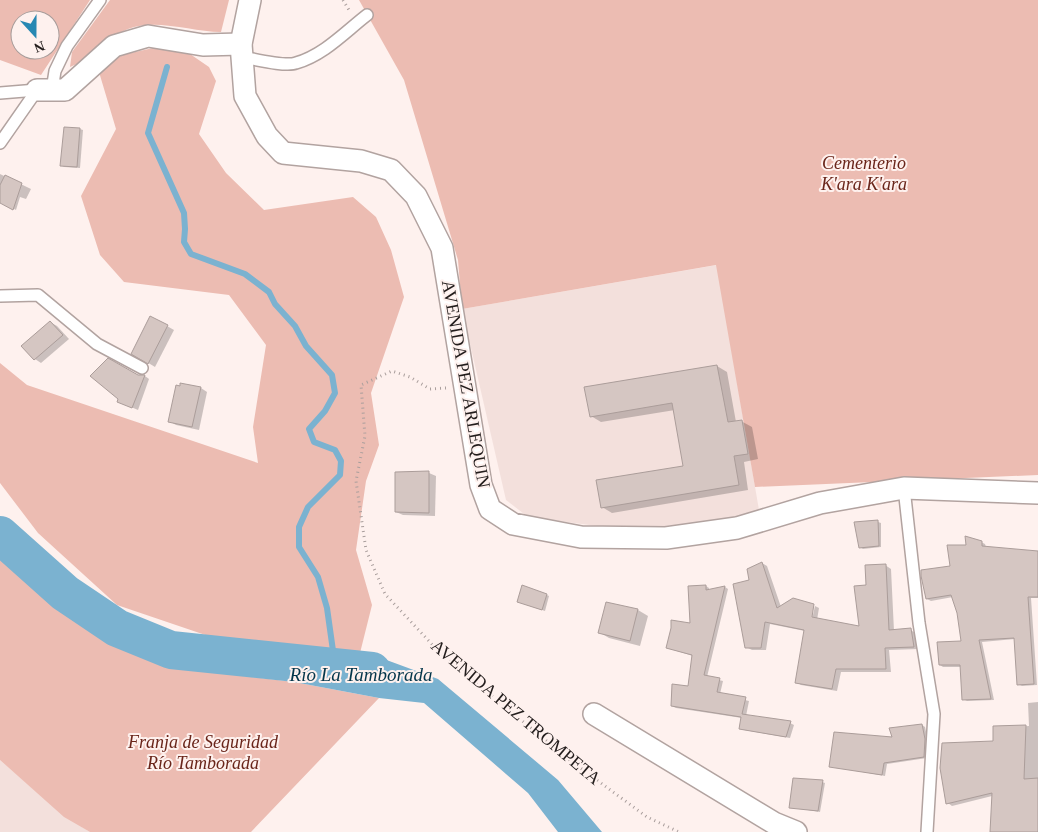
<svg xmlns="http://www.w3.org/2000/svg" width="1038" height="832" viewBox="0 0 1038 832" font-family="Georgia,serif">
	<style>
		.built { fill: #f3e0dc }
		.green { fill: #ecbcb2; fill-rule: evenodd }
		.water { fill: #7bb2d0 }
		.shadow { fill: #0003 }
		.lines { fill: none; stroke-linecap: round; stroke-linejoin: round }
		.stream { stroke: #7bb2d0; stroke-width: 6 }
		.river { stroke: #7bb2d0; stroke-width: 38 }
		.building { fill: #d5c6c2; stroke: #ab9d9a }
		.lane-casing { stroke: #b2a3a0; stroke-width: 14 }
		.street-casing { stroke: #b2a3a0; stroke-width: 24 }
		.path { stroke: #a99e9c; stroke-width: 3; stroke-dasharray: 1 4; stroke-linecap: butt }
		.lane { stroke: #fff; stroke-width: 11 }
		.street { stroke: #fff; stroke-width: 21 }
		.labels { text-anchor: middle; dominant-baseline: central; stroke-width: 4; stroke-linejoin: round; paint-order: stroke }
		.park-label { font-size: 18px; font-style: italic; fill: #6a251a; stroke: #fef1ee }
		.street-label { font-size: 18px; fill: #231d1c; stroke: #fef1ee }
		.water-label { font-size: 19px; font-style: italic; fill: #04364b; stroke: #fef1ee }
	</style>
	<rect width="100%" height="100%" fill="#fef1ee"/>
	<g class="built">
		<polygon points="717,265 760,516 628,530 528,517 506,500 462,309"/>
		<polygon points="0,760 64,816 90,832 0,832"/>
	</g>
	<g class="green">
		<path d="M 0,0 L 90,0 L 41,75 L 0,60 ZM 20,20 L 50,20 L 50,50 L 20,50 Z"/>
		<path d="M 110,0 L 229,0 L 221,32 C 192,32 156,18 128,29 C 109,36 100,50 84,60 C 80,63 74,65 70,67 L 72,52 Z"/>
		<polygon points="359,0 1038,0 1038,475 755,487 716,265 462,309 458,260 404,80"/>
		<polygon points="153,48 190,54 209,67 216,81 199,134 226,173 264,210 353,197 376,217 391,250 404,297 371,393 379,445 366,481 356,550 372,605 360,653 226,642 117,605 38,533 0,483 0,363 27,385 258,463 253,427 266,345 229,295 124,282 100,255 81,196 116,129 99,72 122,55"/>
		<polygon points="0,557 12,570 121,648 194,670 294,682 379,698 251,832 90,832 64,817 0,760"/>
	</g>
	<polygon class="water" points="344,651 373,655 438,679 558,780 602,832 558,832 528,793 424,703 379,698 294,682"/>
	<g class="shadow">
		<polygon points="80,129 83,130 80,168 64,167 61,165"/>
		<polygon points="0,174 31,189 26,199 20,197 16,210 0,201"/>
		<polygon points="50,322 57,326 69,339 41,363 35,359"/>
		<polygon points="167,326 174,330 155,367 132,353"/>
		<polygon points="717,366 727,372 736,422 741,421 752,427 758,459 744,462 748,490 612,513 602,507 685,467 675,410 601,422 591,416"/>
		<polygon points="138,376 145,376 149,379 138,410 124,404"/>
		<polygon points="201,388 207,392 199,430 176,425 169,421"/>
		<polygon points="429,473 436,476 435,516 403,515 396,512"/>
		<polygon points="878,522 881,523 881,547 863,549 860,547"/>
		<polygon points="981,542 985,544 986,547 1038,563 1038,598 1031,598 1037,685 1022,686 1018,684 1015,639 982,642 994,700 967,701 963,699 962,667 943,667 940,665 963,642 958,613 953,597 931,601 927,599 968,547"/>
		<polygon points="762,563 767,566 781,607 811,624 815,606 819,608 817,620 861,627 867,586 885,565 891,569 894,631 910,630 916,633 919,649 889,650 891,672 841,672 837,691 801,685 796,682 805,631 770,624 766,650 752,650 746,647 751,581"/>
		<polygon points="706,586 709,588 709,591 725,587 728,589 707,677 723,681 720,694 749,701 746,716 790,723 794,725 790,738 744,730 740,728 742,718 676,708 672,706 689,688 693,656 667,648 691,625"/>
		<polygon points="547,595 549,596 545,611 521,603"/>
		<polygon points="607,604 638,610 648,616 640,646 609,638 599,632"/>
		<polygon points="1038,702 1038,797 992,796 952,806 948,803 994,742 994,728 1029,726 1028,703"/>
		<polygon points="922,725 925,727 928,741 927,758 887,764 885,776 830,766"/>
		<polygon points="822,782 825,783 820,812 790,807"/>
	</g>
	<g class="lines">
		<polyline class="stream" points="167,67 148,133 184,213 185,229 184,242 191,254 245,274 269,292 275,304 295,326 306,346 332,375 335,393 325,411 309,429 314,442 335,450 341,461 340,475 308,507 299,527 299,547 318,577 327,608 335,665"/>
		<polyline class="river" points="0,535 65,593 117,628 171,650 372,671"/>
	</g>
	<g class="building">
		<polygon points="64,127 80,128 77,167 60,166"/>
		<polygon points="5,175 22,183 13,210 0,203 0,185"/>
		<polygon points="150,316 168,325 148,364 131,354"/>
		<polygon points="50,321 63,335 34,360 21,346"/>
		<polygon points="108,358 138,375 145,375 132,408 117,402 118,399 90,376"/>
		<polygon points="717,365 728,422 742,420 748,454 734,456 739,485 601,508 596,480 683,466 672,403 590,417 584,387"/>
		<polygon points="180,383 201,387 192,427 168,422 176,385 180,386"/>
		<polygon points="429,471 429,513 395,512 395,472"/>
		<polygon points="878,520 879,546 859,548 854,522"/>
		<polygon points="965,536 982,541 982,546 1038,551 1038,597 1028,597 1034,684 1017,685 1014,638 979,640 991,699 962,700 960,665 939,665 937,642 961,641 957,613 951,595 926,599 921,576 921,570 950,566 947,545 966,545"/>
		<polygon points="762,562 777,608 793,598 814,604 812,617 859,626 854,586 866,585 865,565 886,564 889,630 911,628 914,647 885,648 886,669 836,669 832,689 795,683 804,630 765,622 761,648 745,648 733,584 749,580 747,569"/>
		<polygon points="522,585 547,594 542,610 517,602"/>
		<polygon points="706,585 706,590 725,586 704,675 720,678 717,692 746,697 742,714 791,721 786,737 739,729 741,717 671,706 672,684 688,686 692,655 666,648 671,628 671,620 690,623 688,586"/>
		<polygon points="606,602 638,609 630,641 598,633"/>
		<polygon points="922,724 925,739 924,757 884,763 882,775 829,767 834,732 892,737 889,728"/>
		<polygon points="1026,725 1024,779 1038,778 1038,832 990,832 992,793 946,804 940,768 942,743 993,741 993,726"/>
		<polygon points="793,778 823,780 818,811 789,808"/>
	</g>
	<g class="lines">
		<g class="lane-casing">
			<g id="lane">
				<path d="M 242,57 C 254,59 286,67 296,63 C 324,55 345,32 367,15"/>
				<polyline points="52,90 55,71 67,46 100,0"/>
				<polyline points="0,93 37,90"/>
				<polyline points="0,143 37,90"/>
				<polyline points="0,296 38,295 97,344 142,368"/>
				<polyline points="904,488 919,623 934,714 927,832"/>
			</g>
		</g>
		<g class="street-casing">
			<g id="street">
				<polyline points="250,0 241,44 245,96 267,136 283,153 361,161 391,170 416,196 442,248 481,485 490,509 513,524 581,537 666,538 737,528 820,503 904,488 1038,493"/>
				<polyline points="37,90 65,90 114,46 148,36 203,45 241,44"/>
				<polyline points="594,714 774,823 796,832"/>
			</g>
		</g>
		<g class="path">
			<polyline points="343,0 349,10"/>
			<polyline points="446,388 430,389 410,377 392,371 361,385 365,436 356,481 366,550 385,594 442,655 571,761 647,817 679,832"/>
		</g>
		<use href="#lane" class="lane"/>
		<use href="#street" class="street"/>
	</g>
	<g class="labels">
		<g class="park-label">
			<text x="864" y="163">Cementerio<tspan x="864" dy="21">K'ara K'ara</tspan></text>
			<text x="203" y="742">Franja de Seguridad<tspan x="203" dy="21">Río Tamborada</tspan></text>
		</g>
		<g class="street-label">
			<text transform="translate(466 384) rotate(80)">AVENIDA PEZ ARLEQUIN</text>
			<text transform="translate(516 712) rotate(40)">AVENIDA PEZ TROMPETA</text>
		</g>
		<g class="water-label">
			<text x="361" y="674">Río La Tamborada</text>
		</g>
	</g>
	<g transform="translate(35 35) rotate(159)"><circle r="24" fill="#fef1ee" stroke="#a69c9a"/>
	<path d="M0-4L9 19L0 12L-9 19Z" fill="#2788b3"/>
	<text y="-8" font-size="14" font-weight="bold" text-anchor="middle" fill="#231d1c">N</text>
	</g>
</svg>
